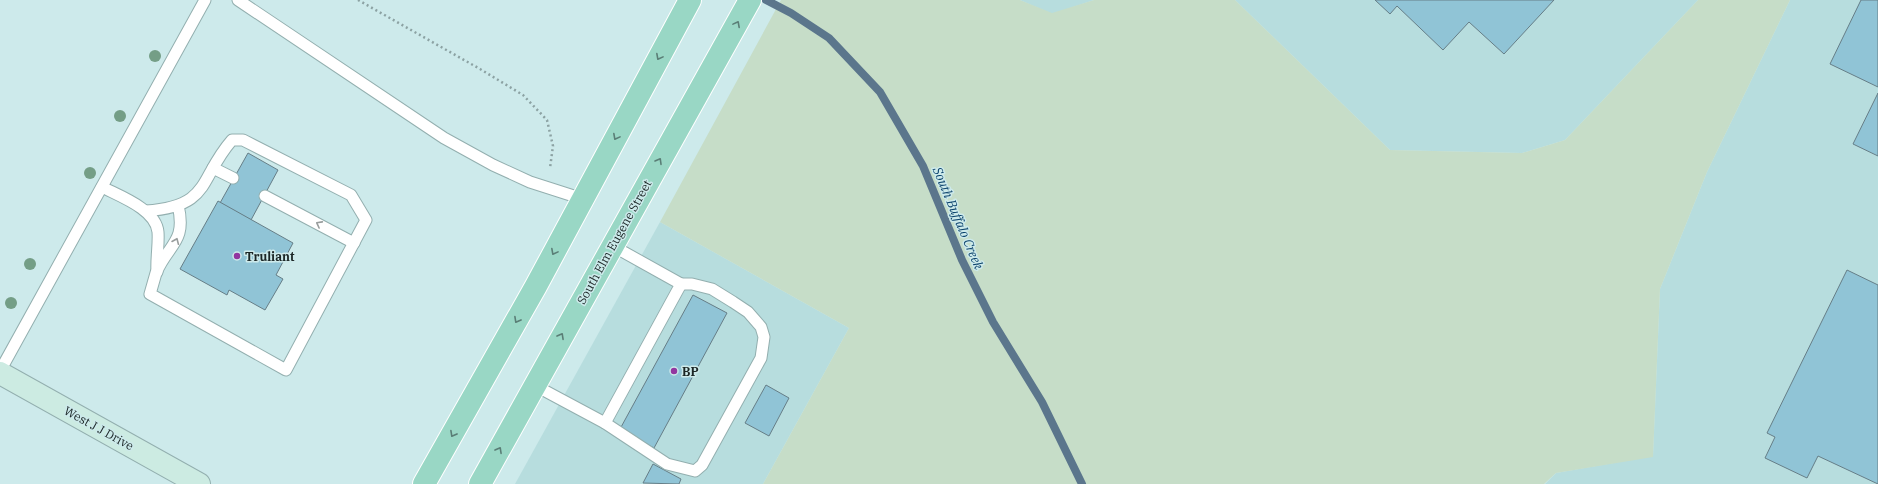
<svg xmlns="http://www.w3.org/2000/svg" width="1878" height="484" viewBox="0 0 1878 484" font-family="'IBM Plex Serif',serif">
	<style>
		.built { fill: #b7ddde }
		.green { fill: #c6ddc8 }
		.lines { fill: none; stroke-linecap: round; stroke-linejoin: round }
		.stream { stroke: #5b768c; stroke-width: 8 }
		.building { fill: #90c4d6; stroke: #667e87 }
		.lane-casing { stroke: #93afaf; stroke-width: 13 }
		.secondary-casing { stroke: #93afaf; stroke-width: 24 }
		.primary-casing { stroke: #fff; stroke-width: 24 }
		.path { stroke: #8ca2a3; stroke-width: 2.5; stroke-dasharray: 2 3; stroke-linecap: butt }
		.lane { stroke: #fff; stroke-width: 11 }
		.secondary { stroke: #ccebe2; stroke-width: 22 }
		.primary { stroke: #99d7c5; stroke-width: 22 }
		.tree { fill: #749e86 }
		.oneway { stroke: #5a7e76 }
		.oneway2 { stroke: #989d9d }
		.poi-dot { fill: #9236a0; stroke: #cdeaeb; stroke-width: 1.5 }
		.labels { text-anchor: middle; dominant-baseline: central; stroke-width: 3; stroke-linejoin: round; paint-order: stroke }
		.street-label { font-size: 12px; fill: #1b2626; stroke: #cdeaeb }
		.poi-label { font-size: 12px; font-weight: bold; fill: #1b2626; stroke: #cdeaeb; text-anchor: start }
		.water-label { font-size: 13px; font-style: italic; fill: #0d446d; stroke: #cdeaeb }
	</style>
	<rect width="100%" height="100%" fill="#cdeaeb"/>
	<g class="built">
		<polygon points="1020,0 1094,0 1052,14"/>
		<polygon points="1235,0 1698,0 1565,140 1522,153 1390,150"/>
		<polygon points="1790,0 1878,0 1878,484 1545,484 1556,473 1653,456 1660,289 1707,172"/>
		<polygon points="660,222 849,328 763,484 515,484"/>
	</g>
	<polygon class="green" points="781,0 1020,0 1052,13 1094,0 1235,0 1390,150 1522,153 1565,140 1698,0 1790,0 1707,172 1660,289 1653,457 1556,473 1544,484 763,484 849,328 660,222"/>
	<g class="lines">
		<polyline class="stream" points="766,0 791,13 829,38 880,92 923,166 962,260 993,322 1042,402 1082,484"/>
	</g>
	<g class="building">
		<polygon points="1375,0 1554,0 1504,54 1469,22 1443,50 1397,6 1390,14"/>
		<polygon points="1861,0 1878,0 1878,87 1830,64"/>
		<polygon points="1878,93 1878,156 1853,144"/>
		<polygon points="248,153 278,170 251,220 220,203"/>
		<polygon points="218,201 293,243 276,275 283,279 265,310 229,290 227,295 180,269"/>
		<polygon points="1847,270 1878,285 1878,484 1818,456 1807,478 1765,458 1775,437 1767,433"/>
		<polygon points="693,295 727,313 654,448 620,429"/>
		<polygon points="766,385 789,398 769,436 745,423"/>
		<polygon points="653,464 681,479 679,484 643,483"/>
	</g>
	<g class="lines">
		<g class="lane-casing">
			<g id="lane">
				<polyline points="238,0 444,138 493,165 530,182 583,199"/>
				<polyline points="213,168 233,178"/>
				<path d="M 102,187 C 119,196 156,209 158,232 C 159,245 156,259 157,272"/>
				<polyline points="265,196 354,243"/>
				<path d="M 146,211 C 212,206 198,179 232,140 L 243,140 L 351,195 L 366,220 L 286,370 L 150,294 C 152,287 154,280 156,273 C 168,244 187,243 178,205"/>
				<polyline points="0,371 205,0"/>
				<polyline points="534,385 605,423 681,284 611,245"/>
				<polyline points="605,423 667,464 695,471 702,465 761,358 764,337 761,327 748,312 733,302 712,289 692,284 681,284"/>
			</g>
		</g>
		<g class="secondary-casing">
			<polyline id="secondary" points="0,373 199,484"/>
		</g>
		<g class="primary-casing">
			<g id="primary">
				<polyline points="424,484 536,286 690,0"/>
				<polyline points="480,484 750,0"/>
			</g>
		</g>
		<polyline class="path" points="358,0 480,69 523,95 547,120 553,146 550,168"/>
		<use href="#lane" class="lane"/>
		<use href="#secondary" class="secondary"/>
		<use href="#primary" class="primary"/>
	</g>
	<g class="tree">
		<circle cx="155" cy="56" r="6"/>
		<circle cx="120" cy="116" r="6"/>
		<circle cx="90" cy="173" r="6"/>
		<circle cx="30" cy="264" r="6"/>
		<circle cx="11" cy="303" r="6"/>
	</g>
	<defs><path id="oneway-chevron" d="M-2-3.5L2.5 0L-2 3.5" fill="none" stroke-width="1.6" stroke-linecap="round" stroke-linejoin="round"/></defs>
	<g class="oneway">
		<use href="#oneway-chevron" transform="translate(737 24) rotate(-62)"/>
		<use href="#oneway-chevron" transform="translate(659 57) rotate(118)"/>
		<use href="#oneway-chevron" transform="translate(616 137) rotate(118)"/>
		<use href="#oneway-chevron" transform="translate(659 161) rotate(-60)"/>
		<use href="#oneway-chevron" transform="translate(554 252) rotate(118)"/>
		<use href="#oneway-chevron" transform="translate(517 320) rotate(119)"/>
		<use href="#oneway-chevron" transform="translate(561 336) rotate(-61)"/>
		<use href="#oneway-chevron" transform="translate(453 434) rotate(119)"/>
		<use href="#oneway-chevron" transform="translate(499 450) rotate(-61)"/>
	</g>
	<g class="oneway2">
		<use href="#oneway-chevron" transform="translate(319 224) rotate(-152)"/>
		<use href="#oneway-chevron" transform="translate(176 241) rotate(-67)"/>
	</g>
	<g class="poi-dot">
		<circle cx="237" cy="256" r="4"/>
		<circle cx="674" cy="371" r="4"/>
	</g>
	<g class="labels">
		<g class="street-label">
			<text transform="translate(614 242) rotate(-61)">South Elm Eugene Street</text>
			<text transform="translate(99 428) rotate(29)">West J J Drive</text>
		</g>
		<g class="poi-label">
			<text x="245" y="256">Truliant</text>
			<text x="682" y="371">BP</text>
		</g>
		<g class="water-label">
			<text transform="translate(958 218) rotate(67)">South Buffalo Creek</text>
		</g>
	</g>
</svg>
